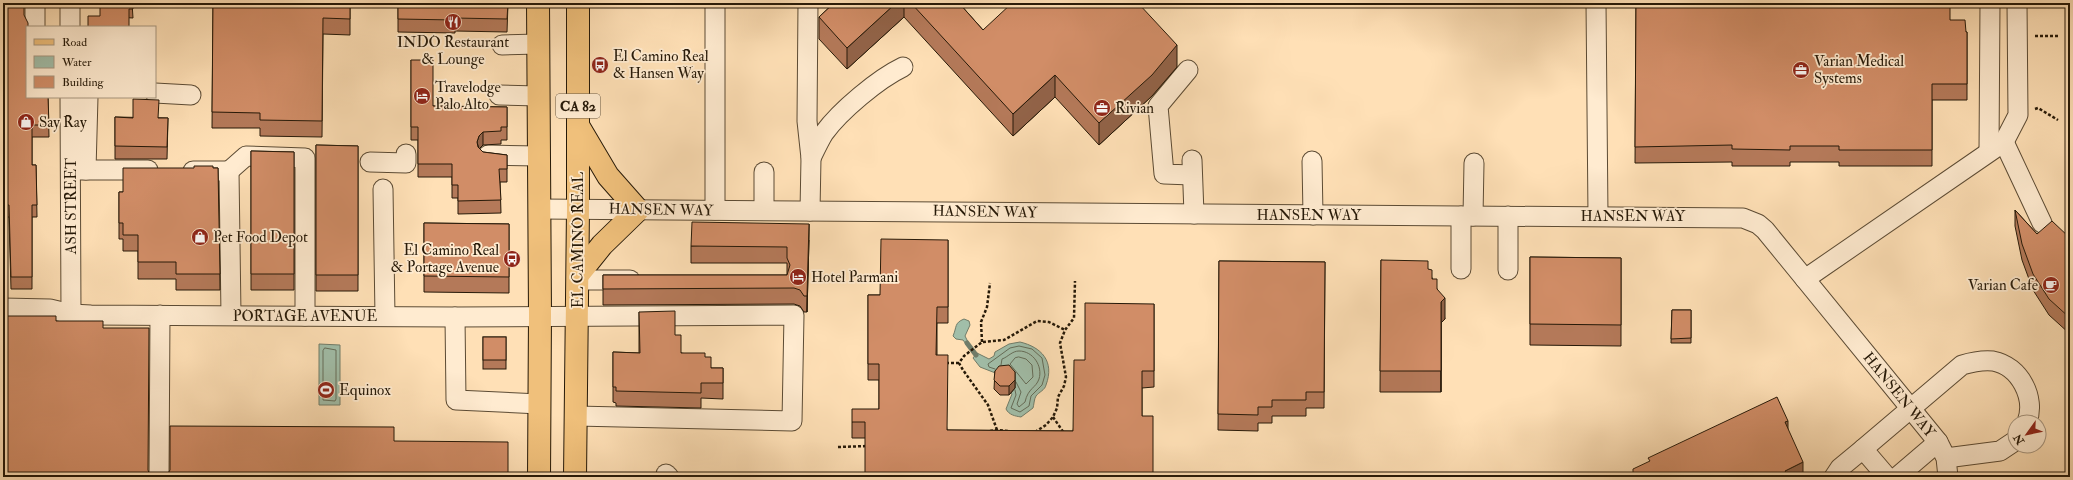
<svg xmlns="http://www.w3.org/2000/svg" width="2073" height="480" viewBox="0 0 2073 480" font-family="'IM FELL Double Pica',serif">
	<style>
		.water { fill: #a1bea9; stroke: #707c69 }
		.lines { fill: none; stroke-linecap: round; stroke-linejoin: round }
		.shore { stroke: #646c58; stroke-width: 1 }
		.stream { stroke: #707c69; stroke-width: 5 }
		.minor-casing { stroke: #5c4b34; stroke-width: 21 }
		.major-casing { stroke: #261908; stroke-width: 24 }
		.path { stroke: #261908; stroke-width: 2.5; stroke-dasharray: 3 2; stroke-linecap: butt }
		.minor { stroke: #ffebd0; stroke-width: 19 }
		.major { stroke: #f0c07b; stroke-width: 22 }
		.wall { fill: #b47959; stroke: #261908 }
		.shaded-wall { fill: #926348; stroke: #261908 }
		.building { fill: #d18d67; stroke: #261908 }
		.labels { text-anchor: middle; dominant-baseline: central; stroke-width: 3.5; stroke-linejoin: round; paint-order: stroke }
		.shield { fill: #ffebd0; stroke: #675844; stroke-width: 1 }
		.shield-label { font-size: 14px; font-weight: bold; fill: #261908 }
		.poi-label { font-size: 15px; fill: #261908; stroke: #ffebd0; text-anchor: start }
		.street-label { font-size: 15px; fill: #261908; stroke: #ffebd0 }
	</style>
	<rect width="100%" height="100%" fill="#ffe0b6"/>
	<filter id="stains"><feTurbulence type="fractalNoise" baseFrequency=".005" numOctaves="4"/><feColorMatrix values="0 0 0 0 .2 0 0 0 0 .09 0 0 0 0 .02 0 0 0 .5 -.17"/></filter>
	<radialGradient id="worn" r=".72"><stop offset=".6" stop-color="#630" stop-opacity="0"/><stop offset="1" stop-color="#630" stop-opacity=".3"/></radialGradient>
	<g class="water">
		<path d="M 964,319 L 969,321 L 970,325 L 965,336 L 968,342 L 966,344 L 963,340 L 956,339 L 953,336 C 957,327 954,323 964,319 Z"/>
		<path d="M 1020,342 C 1041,347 1055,361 1046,385 C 1045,390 1039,392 1036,396 C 1034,399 1034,405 1033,408 L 1021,417 C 1015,416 1009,415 1006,409 L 1012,394 L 998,374 L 980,367 L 973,358 L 977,353 L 989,359 L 994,356 L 995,352 L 1009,344 Z"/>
		<polygon points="319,344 340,345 340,405 319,405"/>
	</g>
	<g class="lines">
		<g class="shore">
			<polygon points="325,348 336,350 336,399 335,401 323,400 323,351"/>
			<polygon points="1019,357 1026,359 1032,365 1033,377 1026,384 1010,364 1015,358"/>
			<path d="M 1001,365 L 1002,359 C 1008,357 1012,351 1019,351 C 1033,351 1043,366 1039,379 C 1036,388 1028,388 1025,402 L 1019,407 L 1017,404 L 1021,392 L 1016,382"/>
			<polyline points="995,369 989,367 988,364 1010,348 1019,346 1032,349 1042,358 1045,375 1042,385 1031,396 1029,406 1020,412 1011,408 1016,395 1015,390"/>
		</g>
		<polyline class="stream" points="967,343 976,355"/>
		<g class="minor-casing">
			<g id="minor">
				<polyline points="35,3 35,27"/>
				<polyline points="70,3 70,27"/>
				<polyline points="808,3 807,121 811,158 810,211"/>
				<polyline points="1596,3 1598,216"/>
				<polyline points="502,45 538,44"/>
				<polyline points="1188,70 1158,106 1164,174 1192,175"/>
				<polyline points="155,93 191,95"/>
				<polyline points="499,95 538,96"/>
				<polyline points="70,97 71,314"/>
				<polyline points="2004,142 2042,223"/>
				<polyline points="1989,151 1990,3"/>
				<polyline points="488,155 538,156"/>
				<path d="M 811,158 C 815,150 819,141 824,133 C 840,111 878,79 903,67"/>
				<polyline points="1192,160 1194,214"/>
				<polyline points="1312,161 1313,215"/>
				<polyline points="370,162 406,163 406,154"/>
				<polyline points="71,170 148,170"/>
				<polyline points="86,170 88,97"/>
				<polyline points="193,171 229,171 231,315"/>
				<polyline points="229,171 246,156 305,158 305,316"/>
				<polyline points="764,172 764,210"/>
				<polyline points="383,189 385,316"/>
				<polyline points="539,209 1743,218 1758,224 1765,230 1938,442 1946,458 1948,477"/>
				<polyline points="715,210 715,3"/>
				<polyline points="1461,216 1461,269"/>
				<polyline points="1473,216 1474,163"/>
				<polyline points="1508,270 1508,216"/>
				<polyline points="1805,279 2004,142 2018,115 2017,3"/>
				<polyline points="578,280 630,280"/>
				<polyline points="3,308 50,309 71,314 91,315 455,317 794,315 792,421 576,416"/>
				<polyline points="455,317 456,400 540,404"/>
				<path d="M 1863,449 L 1962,365 C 1972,362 1983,360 1993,361 C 2020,366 2036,398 2027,422"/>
				<polyline points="1946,458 2000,451 2015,441"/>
				<polyline points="666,474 669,477"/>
				<polyline points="159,477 160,315"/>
				<polyline points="1834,477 1840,468 1863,449 1887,477"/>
				<polyline points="1897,477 1938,442"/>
			</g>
		</g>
		<g class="major-casing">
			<g id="major">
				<polyline points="538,3 540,315 539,477"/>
				<polyline points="578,275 602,245 638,210 608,176 579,127"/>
				<polyline points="575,477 578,209 578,3"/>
			</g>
		</g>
		<g class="path">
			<polyline points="2035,36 2059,36"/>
			<polyline points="2035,109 2038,108 2058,120"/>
			<polyline points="982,342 981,322 987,307 990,283"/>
			<polyline points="946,363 959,363"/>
			<polyline points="1053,417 1064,433"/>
			<polyline points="997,430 988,405 963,370 959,363 964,356 982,342 1004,340 1037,321 1049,322 1065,330"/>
			<polyline points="990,431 997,430 1009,431"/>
			<polyline points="1035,432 1046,425 1053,417 1057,408 1058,397 1064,386 1066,377 1060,343 1065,330 1074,318 1075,281"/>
			<polyline points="838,447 868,446"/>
		</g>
		<use href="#minor" class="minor"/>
		<use href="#major" class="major"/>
	</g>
	<g class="wall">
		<polygon points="132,3 133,18 100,16"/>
		<polygon points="213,3 350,3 350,35 323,34 322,137 260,136 260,128 212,128"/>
		<polygon points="398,3 508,3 507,32 455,31 455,33 398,32"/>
		<polygon points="834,3 959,3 983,30 1177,67 1152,96 1099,145 1055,97 1013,136 904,17 847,69 819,39 819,17"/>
		<polygon points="1636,3 1950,20 1966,32 1967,32 1967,100 1932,100 1932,166 1839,166 1839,162 1790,162 1790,166 1732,166 1732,162 1635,163"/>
		<polygon points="3,6 27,97 48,97 49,137 32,137 32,165 36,165 37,217 32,217 32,289 11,289 9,217 3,217"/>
		<polygon points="411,60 433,106 507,107 507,140 501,140 501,144 483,145 479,148 483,152 507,155 507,182 500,182 501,213 458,214 458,198 452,198 452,177 418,177 418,140 411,140"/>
		<polygon points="115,117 168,118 167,159 115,159"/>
		<polygon points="316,145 358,146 358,291 316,291"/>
		<polygon points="251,151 294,152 294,290 251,290"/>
		<polygon points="213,168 218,168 220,290 176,290 176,279 138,279 138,251 123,251 123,239 119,239 119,192 123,192"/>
		<polygon points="2015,210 2037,234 2070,238 2070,334 2049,315 2033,290 2022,260 2015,226"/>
		<polygon points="424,223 509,224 509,293 424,292"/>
		<polygon points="809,240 807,312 804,312 800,306 794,304 603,305 603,275 787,275 787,263 691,263 691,246"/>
		<polygon points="948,240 948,323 937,323 937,355 947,430 1073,431 1085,360 1154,304 1154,387 1142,388 1142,416 1153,477 865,438 852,438 852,422 879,409 879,380 868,380 868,295 880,295"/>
		<polygon points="1530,257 1621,258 1621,346 1530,345"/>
		<polygon points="1381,260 1428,269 1437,289 1445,319 1441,323 1441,392 1380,392"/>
		<polygon points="1219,261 1325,262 1324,408 1306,408 1306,416 1272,416 1272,423 1258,423 1258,431 1218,430"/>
		<polygon points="1672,310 1691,310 1691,343 1671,343"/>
		<polygon points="639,312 675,335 681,353 705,357 711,368 723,368 723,399 701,398 701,408 616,406 616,403 613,402 613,352 639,353"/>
		<rect x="483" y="337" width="23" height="32"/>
		<polygon points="995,371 1015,372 1015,388 1009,395 1000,395 994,389"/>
	</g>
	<g class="shaded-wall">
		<polygon points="896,3 904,3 904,17 847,69 847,48"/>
		<polygon points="1177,45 1177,67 1152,96 1099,145 1099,123"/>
		<polygon points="1055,75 1055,97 1013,136 1013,114"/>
		<polygon points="483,132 483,145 479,149 477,142 479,136"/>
		<polygon points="809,224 809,240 807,312 807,296"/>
		<polygon points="1445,298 1445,319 1441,323 1441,392 1441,302"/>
		<polygon points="1015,380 1015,388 1009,395 1009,386"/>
		<polygon points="1788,421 1788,442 1785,422"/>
		<polygon points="1803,462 1803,477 1780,477 1785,471"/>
	</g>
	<g class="building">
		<polygon points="100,3 132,3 133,9 129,9 129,27 88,27 88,16 100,16"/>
		<polygon points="213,3 350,3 350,19 323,18 322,121 260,120 260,113 212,112"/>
		<polygon points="398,3 508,3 507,19 455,18 455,20 398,19"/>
		<polygon points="834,3 896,3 847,48 819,17"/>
		<polygon points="911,3 959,3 983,30 1012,3 1138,3 1177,45 1152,75 1099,123 1055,75 1013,114"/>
		<polygon points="1636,3 1950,3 1950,20 1965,20 1966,32 1967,32 1967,84 1932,84 1932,150 1839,150 1839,146 1790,146 1790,150 1732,149 1732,145 1635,147"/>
		<polygon points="3,6 24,6 24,15 28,23 28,27 27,27 27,97 48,97 49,125 32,125 32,165 36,165 37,205 32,205 32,277 11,277 9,205 3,205"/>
		<polygon points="411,60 433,60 433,106 507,107 507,127 501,127 501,131 483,132 479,136 477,142 478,147 483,152 507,155 507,169 499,169 501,200 458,201 458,185 452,185 452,164 418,164 418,127 411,127"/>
		<polygon points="133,99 159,100 158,118 168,118 167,147 115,146 115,117 133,118"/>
		<polygon points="316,145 358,146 358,275 316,275"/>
		<polygon points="251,151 294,152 294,274 251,274"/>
		<polygon points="194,166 213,166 213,168 218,168 220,274 176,274 176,262 138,262 138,235 123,235 123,223 119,223 119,192 123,192 123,168 194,168"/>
		<polygon points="2015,210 2037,234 2052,221 2070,238 2070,318 2049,299 2033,274 2022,244"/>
		<polygon points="692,222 809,224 807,296 804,296 800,290 794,288 603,289 603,275 787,275 790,265 787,258 787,247 691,246"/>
		<polygon points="424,223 509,224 509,277 424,276"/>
		<polygon points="881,239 948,240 948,307 937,307 936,355 948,355 947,430 1073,431 1074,360 1085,360 1085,303 1154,304 1154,371 1142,371 1142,416 1153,416 1153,477 865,477 865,422 852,422 852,409 879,409 879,364 868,364 868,295 880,295"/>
		<polygon points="1530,257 1621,258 1621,325 1530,324"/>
		<polygon points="1381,260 1428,261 1428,269 1432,270 1432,279 1437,279 1437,289 1445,298 1441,302 1441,371 1380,371"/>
		<polygon points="1219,261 1325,262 1324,392 1306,392 1306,400 1272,400 1272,407 1258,407 1258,415 1218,414"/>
		<polygon points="1672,310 1691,310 1691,338 1671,339"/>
		<polygon points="675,311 675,335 681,335 681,353 705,353 705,357 711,357 711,368 723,368 723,383 701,383 701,393 616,391 616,387 613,387 613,352 640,353 639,312"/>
		<polygon points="3,316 56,316 56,321 103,321 103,328 149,328 148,470 150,476 152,477 3,477"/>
		<rect x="483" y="337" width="23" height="23"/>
		<polygon points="1009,365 1015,372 1015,380 1009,386 1000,386 994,380 995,371 999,366"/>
		<polygon points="1777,397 1788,421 1785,422 1803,462 1785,471 1787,474 1780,477 1633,477 1633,469 1650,461 1648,458"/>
		<polygon points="170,426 394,427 394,441 508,442 508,477 166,477 170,470"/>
	</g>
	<defs>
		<g id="restaurant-disc" transform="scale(0.9)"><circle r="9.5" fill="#8f2418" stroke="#ffebd0"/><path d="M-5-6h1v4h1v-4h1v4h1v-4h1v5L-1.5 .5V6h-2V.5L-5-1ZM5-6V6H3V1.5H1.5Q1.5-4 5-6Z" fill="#fff"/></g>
		<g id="bus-disc" transform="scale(0.9)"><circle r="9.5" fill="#8f2418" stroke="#ffebd0"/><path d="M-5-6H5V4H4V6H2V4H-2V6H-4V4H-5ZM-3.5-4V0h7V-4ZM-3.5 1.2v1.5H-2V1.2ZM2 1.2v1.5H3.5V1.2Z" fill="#fff"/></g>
		<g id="office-disc" transform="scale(0.9)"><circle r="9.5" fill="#8f2418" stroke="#ffebd0"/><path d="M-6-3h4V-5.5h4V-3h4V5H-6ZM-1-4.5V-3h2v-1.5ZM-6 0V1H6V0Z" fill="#fff"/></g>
		<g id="hotel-disc" transform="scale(0.9)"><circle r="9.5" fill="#8f2418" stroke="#ffebd0"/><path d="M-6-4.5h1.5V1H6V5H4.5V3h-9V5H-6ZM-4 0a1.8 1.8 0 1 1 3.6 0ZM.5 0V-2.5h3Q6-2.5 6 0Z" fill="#fff"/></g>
		<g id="shop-disc" transform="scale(0.9)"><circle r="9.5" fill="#8f2418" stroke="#ffebd0"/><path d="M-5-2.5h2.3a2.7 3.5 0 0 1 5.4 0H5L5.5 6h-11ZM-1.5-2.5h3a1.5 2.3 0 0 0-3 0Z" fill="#fff"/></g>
		<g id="cafe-disc" transform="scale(0.9)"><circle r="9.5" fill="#8f2418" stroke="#ffebd0"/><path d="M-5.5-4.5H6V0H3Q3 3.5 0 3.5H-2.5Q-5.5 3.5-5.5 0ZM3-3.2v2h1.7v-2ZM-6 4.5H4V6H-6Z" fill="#fff"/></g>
		<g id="stadium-disc" transform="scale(0.9)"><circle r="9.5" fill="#8f2418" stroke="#ffebd0"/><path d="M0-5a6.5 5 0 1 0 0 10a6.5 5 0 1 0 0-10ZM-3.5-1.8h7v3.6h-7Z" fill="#fff"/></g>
	</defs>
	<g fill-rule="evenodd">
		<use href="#restaurant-disc" x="453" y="22"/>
		<use href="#bus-disc" x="600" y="65"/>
		<use href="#office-disc" x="1801" y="70"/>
		<use href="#hotel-disc" x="422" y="96"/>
		<use href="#office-disc" x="1102" y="108"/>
		<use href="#shop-disc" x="26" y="122"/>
		<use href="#shop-disc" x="200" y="237"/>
		<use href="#bus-disc" x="512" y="259"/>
		<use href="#hotel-disc" x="798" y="277"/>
		<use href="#cafe-disc" x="2051" y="285"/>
		<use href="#stadium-disc" x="326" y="390"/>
	</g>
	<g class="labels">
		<rect class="shield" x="556" y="94" width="44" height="24" rx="3"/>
		<g class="shield-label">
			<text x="578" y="106">CA 82</text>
		</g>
		<g class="poi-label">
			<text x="453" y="42" text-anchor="middle">INDO Restaurant<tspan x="453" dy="17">&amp; Lounge</tspan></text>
			<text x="613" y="56">El Camino Real<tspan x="613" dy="17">&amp; Hansen Way</tspan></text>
			<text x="1814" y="61">Varian Medical<tspan x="1814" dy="17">Systems</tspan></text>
			<text x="435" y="87">Travelodge<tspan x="435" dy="17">Palo Alto</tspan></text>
			<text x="1115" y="108">Rivian</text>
			<text x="39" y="122">Say Ray</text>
			<text x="213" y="237">Pet Food Depot</text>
			<text x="499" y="250" text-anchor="end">El Camino Real<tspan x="499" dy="17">&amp; Portage Avenue</tspan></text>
			<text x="811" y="277">Hotel Parmani</text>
			<text x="2038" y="285" text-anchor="end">Varian Cafe</text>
			<text x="339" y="390">Equinox</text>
		</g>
		<g class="street-label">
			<text transform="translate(71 206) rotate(-90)">ASH STREET</text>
			<text transform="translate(661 210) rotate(1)">HANSEN WAY</text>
			<text transform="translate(985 212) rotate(1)">HANSEN WAY</text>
			<text x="1309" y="215">HANSEN WAY</text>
			<text x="1633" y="216">HANSEN WAY</text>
			<text transform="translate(578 240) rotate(-90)">EL CAMINO REAL</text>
			<text x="305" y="316">PORTAGE AVENUE</text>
			<text transform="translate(1899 395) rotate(51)">HANSEN WAY</text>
		</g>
	</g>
	<rect width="2073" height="480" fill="none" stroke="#ffe0b6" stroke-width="16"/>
	<rect x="4" y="4" width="2065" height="472" fill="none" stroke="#261908" stroke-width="2"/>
	<rect x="8" y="8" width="2057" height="464" fill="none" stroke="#261908"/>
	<rect x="26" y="26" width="130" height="72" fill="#ffebd0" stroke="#a89780"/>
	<rect x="34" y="39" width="20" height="6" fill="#f0c07b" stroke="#a89780"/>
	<text x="62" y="46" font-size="12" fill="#261908">Road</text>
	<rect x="34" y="56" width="20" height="12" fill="#a1bea9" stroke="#a89780"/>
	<text x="62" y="66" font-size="12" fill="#261908">Water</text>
	<rect x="34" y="76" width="20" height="12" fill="#d18d67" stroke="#a89780"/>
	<text x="62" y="86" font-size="12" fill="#261908">Building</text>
	<g transform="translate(2027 434) rotate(237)"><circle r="19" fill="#ffebd0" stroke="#a89780"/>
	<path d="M0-3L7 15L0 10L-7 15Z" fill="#8f2418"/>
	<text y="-6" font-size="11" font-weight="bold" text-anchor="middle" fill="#261908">N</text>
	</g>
	<rect width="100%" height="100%" filter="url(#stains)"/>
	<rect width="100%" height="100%" fill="url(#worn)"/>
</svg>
